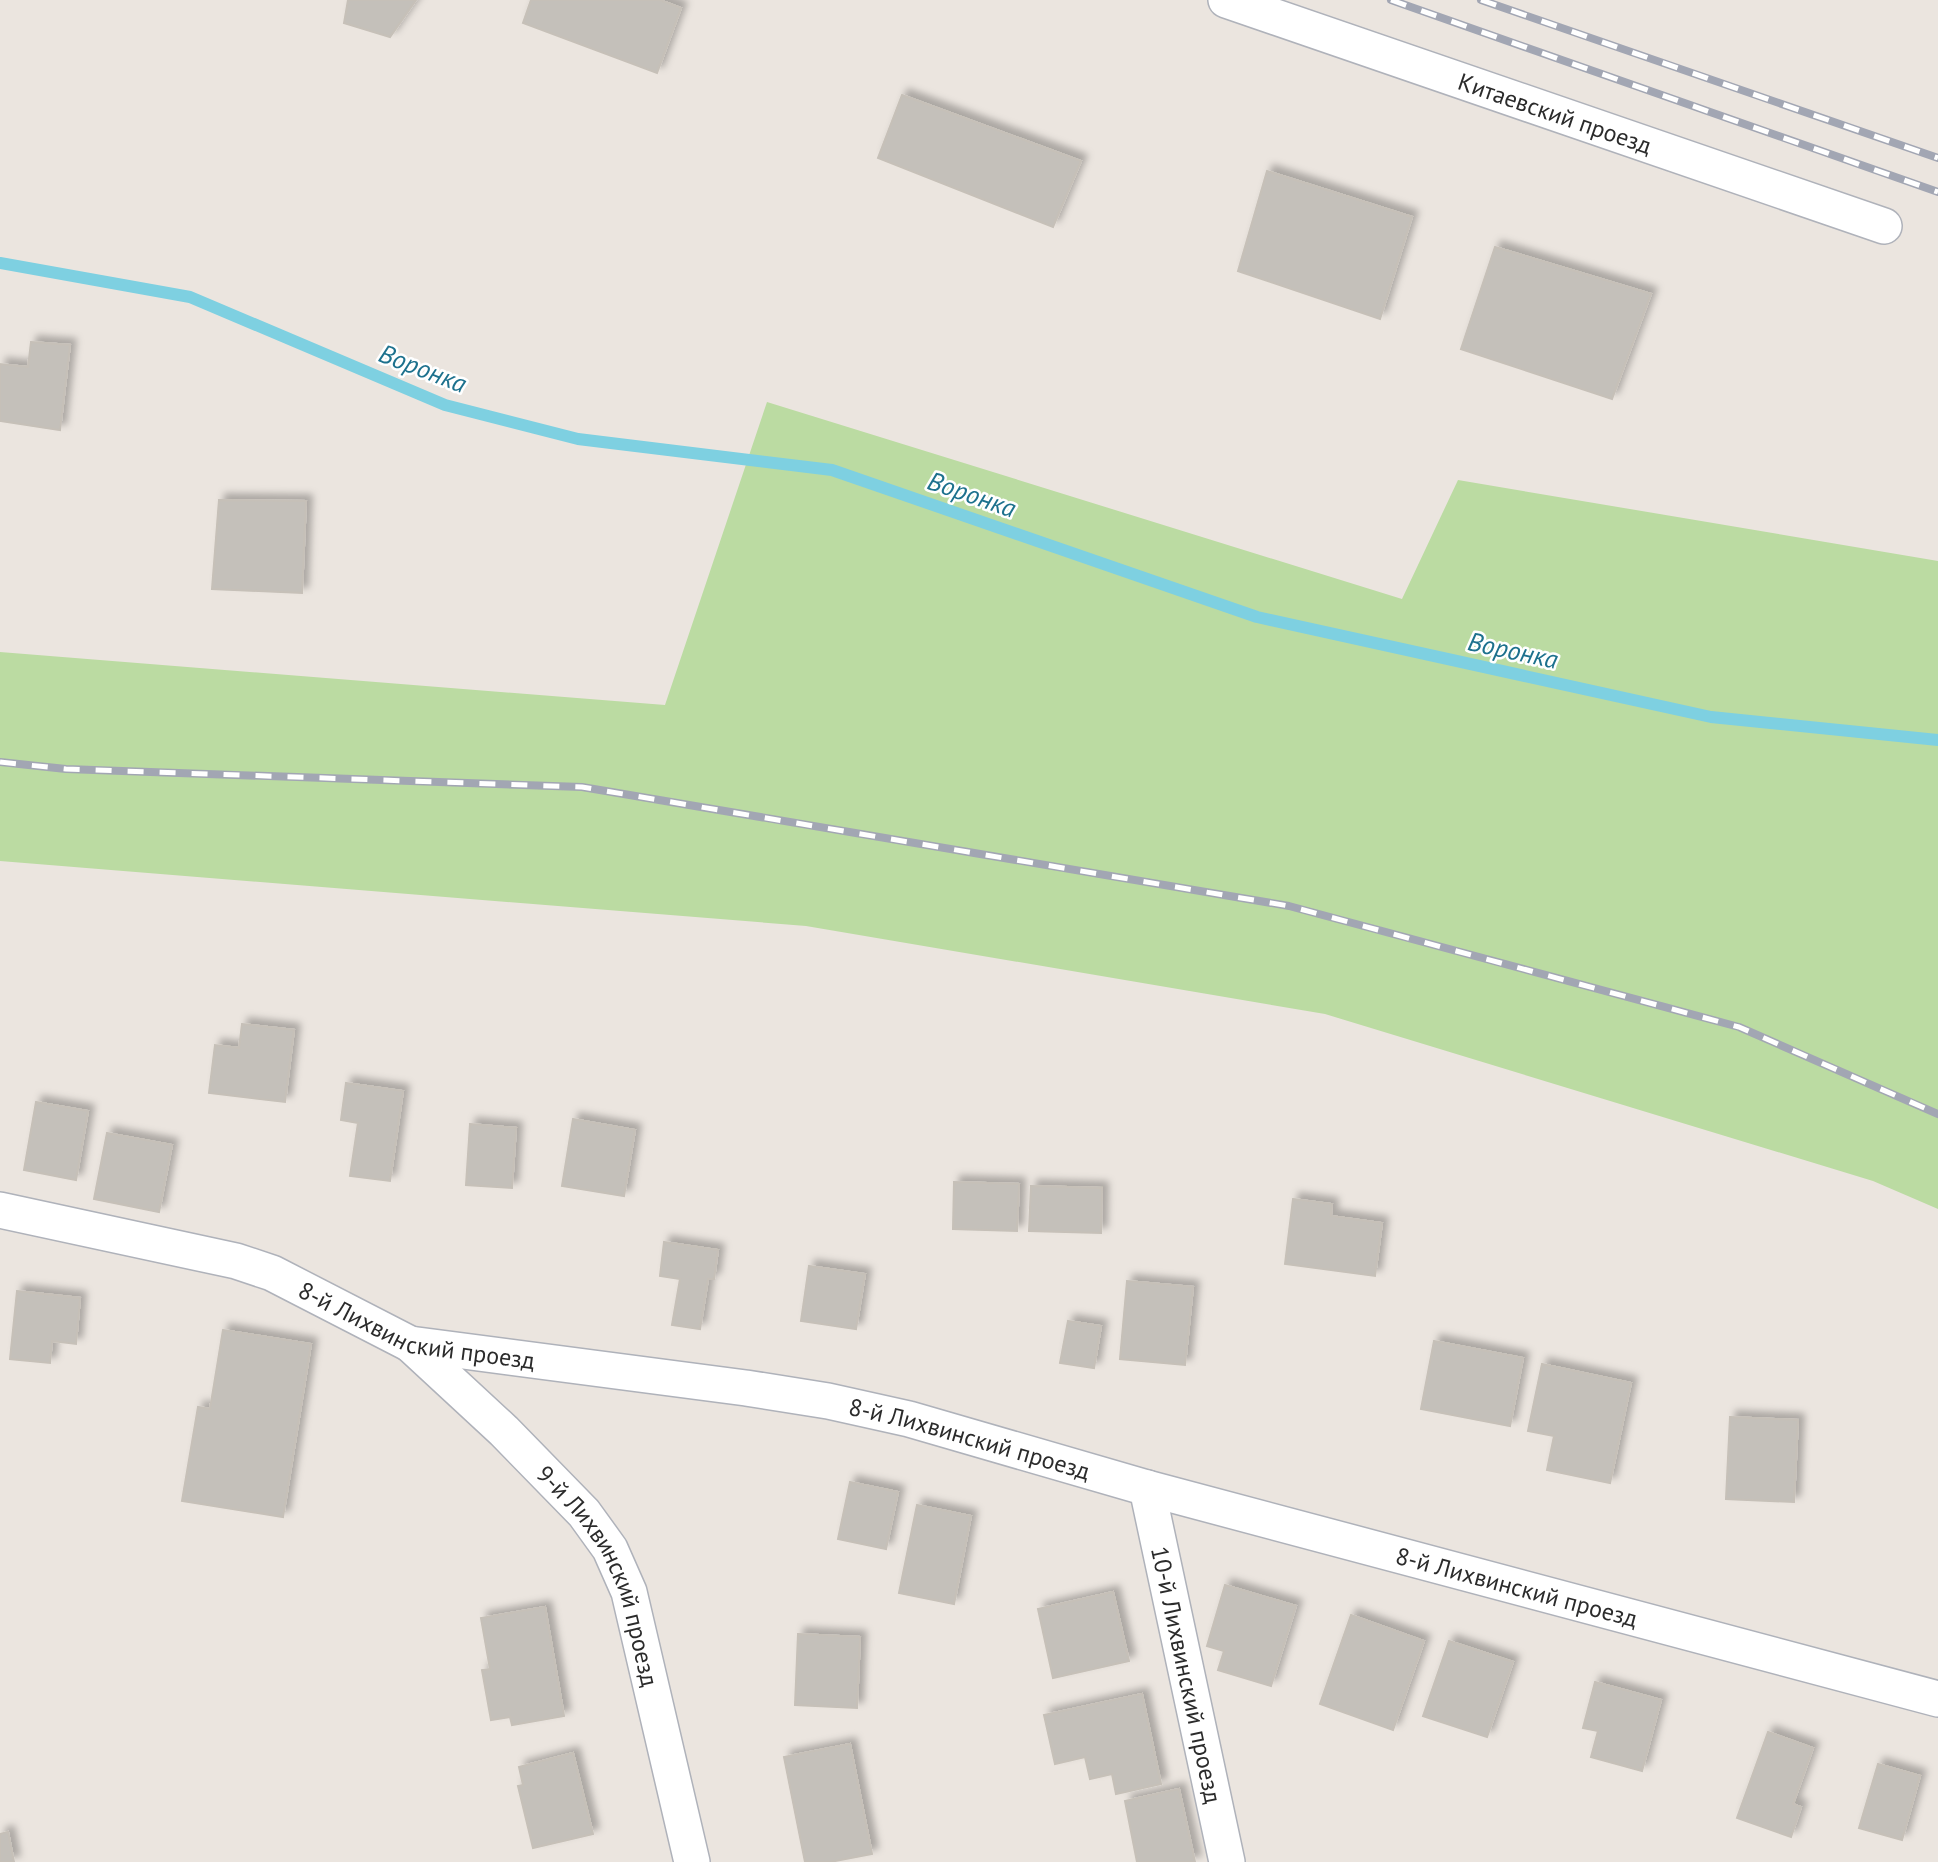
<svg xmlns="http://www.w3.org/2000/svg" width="1938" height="1862" viewBox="0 0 1938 1862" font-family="'PT Sans',sans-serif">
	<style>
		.green { fill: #bbdba2 }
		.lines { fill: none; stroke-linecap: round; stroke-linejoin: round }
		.stream { stroke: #7ed0e1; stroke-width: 12 }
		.building { fill: #c4c0ba; stroke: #c6c0b8; stroke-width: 2; filter: url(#shadow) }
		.street-casing { stroke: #afb2ba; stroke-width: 38 }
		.street { stroke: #fff; stroke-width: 35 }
		.rail-casing { stroke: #a2a6b3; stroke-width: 8 }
		.rail { stroke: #fff; stroke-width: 5; stroke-dasharray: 16; stroke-linecap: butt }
		.labels { text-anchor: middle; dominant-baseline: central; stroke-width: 5; stroke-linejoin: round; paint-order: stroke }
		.street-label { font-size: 24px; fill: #2b2b2b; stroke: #fff }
		.water-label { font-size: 26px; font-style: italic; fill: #1d718d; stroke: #fff }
	</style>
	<defs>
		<filter id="shadow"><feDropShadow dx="6" dy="-6" stdDeviation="3.5" flood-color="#0004"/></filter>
	</defs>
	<rect width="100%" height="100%" fill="#ebe5df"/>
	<polygon class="green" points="767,402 1402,599 1458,480 1938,561 1938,1209 1873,1181 1325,1014 806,926 0,861 0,652 665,705"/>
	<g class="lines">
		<polyline class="stream" points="0,263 190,297 445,405 578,439 832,470 1257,617 1711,717 1938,740"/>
	</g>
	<g class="building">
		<polygon points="348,0 416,0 390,37 344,23"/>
		<polygon points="531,0 660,0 681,8 657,73 523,23"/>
		<polygon points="902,95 1081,161 1053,227 878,158"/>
		<polygon points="1267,171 1412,217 1380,319 1238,271"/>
		<polygon points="1495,247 1651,294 1612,399 1461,349"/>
		<polygon points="31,342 70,345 60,430 0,421 0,364 28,367"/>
		<polygon points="219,500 306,501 302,593 212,589"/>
		<polygon points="242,1024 294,1030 285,1102 209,1093 215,1045 239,1048"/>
		<polygon points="346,1083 403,1091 390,1181 350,1176 358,1123 341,1120"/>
		<polygon points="36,1102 88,1111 76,1180 24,1170"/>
		<polygon points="573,1119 635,1130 624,1196 562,1186"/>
		<polygon points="470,1124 516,1128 512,1188 466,1185"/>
		<polygon points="107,1133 172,1145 159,1212 94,1199"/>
		<polygon points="954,1182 1019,1184 1017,1231 953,1229"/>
		<polygon points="1031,1186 1102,1188 1101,1233 1029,1231"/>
		<polygon points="1293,1199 1332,1204 1331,1216 1382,1223 1375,1276 1285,1264"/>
		<polygon points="664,1242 718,1250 714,1279 708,1279 700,1329 672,1325 680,1279 660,1276"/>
		<polygon points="809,1266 865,1274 856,1329 801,1321"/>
		<polygon points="1127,1281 1193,1287 1185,1365 1120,1359"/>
		<polygon points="17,1291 80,1298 76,1344 52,1341 50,1363 10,1359"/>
		<polygon points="1068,1321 1101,1326 1094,1368 1060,1363"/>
		<polygon points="223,1330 311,1344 283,1517 182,1501 198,1407 210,1409"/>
		<polygon points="1434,1341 1523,1358 1510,1426 1421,1409"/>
		<polygon points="1542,1364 1631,1383 1610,1483 1547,1470 1554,1436 1528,1431"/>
		<polygon points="1730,1417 1798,1420 1794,1502 1726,1499"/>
		<polygon points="850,1482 898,1492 886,1549 838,1539"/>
		<polygon points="917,1505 971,1516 954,1604 899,1593"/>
		<polygon points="1225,1585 1296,1606 1271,1686 1218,1670 1224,1651 1207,1646"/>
		<polygon points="1113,1592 1129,1661 1053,1678 1038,1609"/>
		<polygon points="545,1607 564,1716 512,1725 510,1717 491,1720 482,1670 490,1669 481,1618"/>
		<polygon points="1351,1615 1424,1641 1393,1730 1320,1704"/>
		<polygon points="798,1634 860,1637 857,1708 795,1705"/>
		<polygon points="1449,1641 1513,1662 1487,1737 1423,1716"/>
		<polygon points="1595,1682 1661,1700 1642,1771 1591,1757 1598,1731 1583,1728"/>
		<polygon points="1142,1694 1161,1784 1116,1794 1112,1774 1090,1779 1085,1757 1055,1764 1044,1715"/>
		<polygon points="1768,1732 1813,1748 1793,1804 1801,1807 1791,1837 1737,1818"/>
		<polygon points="850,1744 872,1854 830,1862 805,1862 784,1757"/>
		<polygon points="573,1753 593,1834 533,1848 518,1786 523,1785 519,1767"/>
		<polygon points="1878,1764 1920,1776 1902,1840 1859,1828"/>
		<polygon points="1179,1789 1195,1862 1137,1862 1125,1801"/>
		<polygon points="8,1832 14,1862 0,1862 0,1834"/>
	</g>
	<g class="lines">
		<g class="street-casing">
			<g id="street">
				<path id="s1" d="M 1226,0 L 1884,226"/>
				<path id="s2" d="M 0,1210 L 236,1261 L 272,1273 L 410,1344 L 746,1388 L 828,1401 L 909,1419 L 1147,1488 L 1938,1699"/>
				<path id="s3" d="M 410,1344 L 504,1431 L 584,1513 L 610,1549 L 629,1592 L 692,1862"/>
				<path id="s4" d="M 1147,1488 L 1227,1862"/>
			</g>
		</g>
		<use href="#street" class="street"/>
		<g class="rail-casing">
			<g id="rail">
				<polyline points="1391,0 1938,192"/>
				<polyline points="1481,0 1938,158"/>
				<polyline points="0,762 66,769 582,787 1289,906 1739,1027 1938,1114"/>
			</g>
		</g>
		<use href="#rail" class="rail"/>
	</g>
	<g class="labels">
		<g class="street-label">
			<text stroke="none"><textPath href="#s1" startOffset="348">Китаевский проезд</textPath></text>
			<text stroke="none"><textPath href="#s2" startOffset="436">8-й Лихвинский проезд</textPath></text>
			<text stroke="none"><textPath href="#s2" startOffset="1003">8-й Лихвинский проезд</textPath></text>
			<text stroke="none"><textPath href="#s3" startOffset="306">9-й Лихвинский проезд</textPath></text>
			<text stroke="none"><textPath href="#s2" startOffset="1570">8-й Лихвинский проезд</textPath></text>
			<text stroke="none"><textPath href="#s4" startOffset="191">10-й Лихвинский проезд</textPath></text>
		</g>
		<g class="water-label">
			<text transform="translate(423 368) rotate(21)">Воронка</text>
			<text transform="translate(972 494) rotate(19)">Воронка</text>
			<text transform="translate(1513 650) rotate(12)">Воронка</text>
		</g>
	</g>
</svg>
